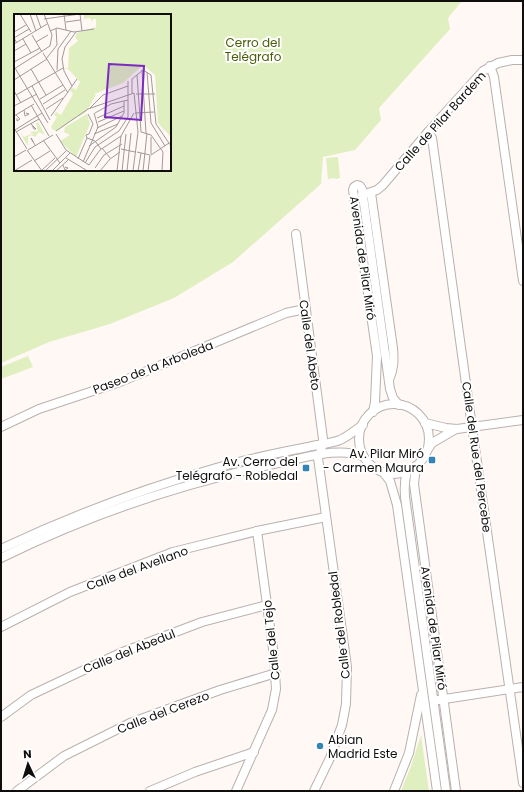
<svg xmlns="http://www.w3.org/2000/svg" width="524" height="792" viewBox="0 0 524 792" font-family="Poppins,sans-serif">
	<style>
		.green { fill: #e0efbf; fill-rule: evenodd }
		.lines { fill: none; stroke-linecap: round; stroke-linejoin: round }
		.minor-casing { stroke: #b9b1ae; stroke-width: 10 }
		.minor { stroke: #fff; stroke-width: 8 }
		.poi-dot { fill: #3484b5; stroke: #fff; stroke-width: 1.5 }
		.labels { text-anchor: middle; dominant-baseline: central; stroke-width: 4; stroke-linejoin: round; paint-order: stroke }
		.park-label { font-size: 12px; fill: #4a5c0a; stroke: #fff }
		.street-label { font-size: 12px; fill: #100e0d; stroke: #fff }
		.poi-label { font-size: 12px; fill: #100e0d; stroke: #fff; text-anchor: end }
		.inset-road { fill: none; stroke: #9f9a98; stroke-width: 1 }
		.view { fill: #7b2cbf; fill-opacity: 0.15; stroke: #7b2cbf; stroke-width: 2 }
		.inset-edge { fill: none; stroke: #100e0d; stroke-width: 2 }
	</style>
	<rect width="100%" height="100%" fill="#fff8f5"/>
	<g class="green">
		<path d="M 1,1 L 462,1 L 448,18 L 450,29 L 379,108 L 381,120 L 355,150 L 323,157 L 321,184 L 233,262 L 174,298 L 110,324 L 49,342 L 1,363 ZM 15,15 L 170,15 L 170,170 L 15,170 Z"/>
		<polygon points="338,157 340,178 338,178 338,179 335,179 335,178 328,179 326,158"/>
		<polygon points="28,356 33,367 1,379 1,367"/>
		<polygon points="421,735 429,791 401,791 411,766"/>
	</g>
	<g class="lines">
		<g class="minor-casing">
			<g id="minor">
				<polyline points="490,66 494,77 523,281"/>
				<polyline points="428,132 432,138 472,427 523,783"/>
				<path d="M 371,193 L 393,348 C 394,360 394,369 389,380"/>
				<polyline points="362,195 377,190 383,185 428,132 483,71 498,63 512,60 523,60"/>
				<polyline points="296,234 323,439 323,444 318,458 347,667 346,704 342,725 330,758 314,791"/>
				<circle cx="394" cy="439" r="35"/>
				<polyline points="373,412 375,402 377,356 353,190 354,187 357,185 360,186 362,189 390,389 393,398 399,405"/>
				<polyline points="425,423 446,428 457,429 523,420"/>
				<polyline points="1,427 39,409 120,382 286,313 305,309"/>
				<polyline points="428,449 432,443 456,429"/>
				<polyline points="416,466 414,484 456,791"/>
				<path d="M 407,471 C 404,483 404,493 406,504 L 446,791"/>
				<polyline points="383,472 390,481 397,505 437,791"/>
				<path d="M 1,549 C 71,516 142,489 216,468 C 246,459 277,453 308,447 C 318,444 330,444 340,440 C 349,436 355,430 363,425"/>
				<path d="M 1,558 C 90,514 186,482 283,462 C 309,457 337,447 363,456"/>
				<polyline points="1,627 70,592 173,552 257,531 326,517"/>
				<polyline points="438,700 523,687"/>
				<polyline points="1,717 31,695 120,653 202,622 267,605"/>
				<polyline points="17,791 64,756 130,723 220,690 276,673"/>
				<polyline points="150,791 195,772 254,752"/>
				<polyline points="236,791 272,710 276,689 274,656 257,531"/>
				<polyline points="394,791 409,753 421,695"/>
			</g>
		</g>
		<use href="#minor" class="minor"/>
	</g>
	<g class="poi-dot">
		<rect x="428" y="456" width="8" height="8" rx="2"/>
		<rect x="302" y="464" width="8" height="8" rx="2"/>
		<circle cx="320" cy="746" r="4"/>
	</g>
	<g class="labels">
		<g class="park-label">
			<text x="253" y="42">Cerro del<tspan x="253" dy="14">Telégrafo</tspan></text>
		</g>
		<g class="street-label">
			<text transform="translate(440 121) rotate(-48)">Calle de Pilar Bardem</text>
			<text transform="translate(363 258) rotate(82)">Avenida de Pilar Miró</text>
			<text transform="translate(310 345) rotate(82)">Calle del Abeto</text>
			<text transform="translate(153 367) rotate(-21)">Paseo de la Arboleda</text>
			<text transform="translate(477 457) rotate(82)">Calle del Rue del Percebe</text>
			<text transform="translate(137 568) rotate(-20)">Calle del Avellano</text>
			<text transform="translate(339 625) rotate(-97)">Calle del Robledal</text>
			<text transform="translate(434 628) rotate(82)">Avenida de Pilar Miró</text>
			<text transform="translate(271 640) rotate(-96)">Calle del Tejo</text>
			<text transform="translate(129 651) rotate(-22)">Calle del Abedul</text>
			<text transform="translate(163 712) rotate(-21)">Calle del Cerezo</text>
		</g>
		<g class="poi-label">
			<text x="424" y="453">Av. Pilar Miró<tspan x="424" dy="14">- Carmen Maura</tspan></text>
			<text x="298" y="461">Av. Cerro del<tspan x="298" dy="14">Telégrafo - Robledal</tspan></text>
			<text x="328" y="739" text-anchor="start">Abian<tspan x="328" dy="14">Madrid Este</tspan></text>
		</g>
	</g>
	<g transform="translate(14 14)">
		<rect width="157" height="157" fill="#fff8f5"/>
		<path d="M 70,0 L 157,0 L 157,123 L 144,109 L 141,61 L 129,51 L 109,69 L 80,80 L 82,81 L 72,98 L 64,103 L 63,101 L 62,104 L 42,117 L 39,116 L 37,113 L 43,103 L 40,101 L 42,98 L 47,101 L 59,80 L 56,76 L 58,73 L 62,76 L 66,68 L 54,55 L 49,55 L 54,54 L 55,34 L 64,27 L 61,23 L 63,19 L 82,13 L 82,5 L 79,5 L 79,8 L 76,4 L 70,5 ZM 73,100 L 76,110 L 62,143 L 46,127 L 56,121 L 50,118 L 51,113 ZM 24,108 L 31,121 L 25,118 L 21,123 L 17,121 L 14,123 L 14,132 L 6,119 L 10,123 L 17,120 L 20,121 L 16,118 L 24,117 L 22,109 Z" fill="#e0efbf"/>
		<path class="inset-road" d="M 6,0 L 17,18M 16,0 L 22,17M 22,0 L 27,14M 50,0 L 52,16M 66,0 L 68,17M 30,5 L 66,0M 52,8 L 66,6M 36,17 L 43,14 L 60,18 L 80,15M 0,18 L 12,11M 18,21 L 28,38M 9,25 L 17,39M 22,28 L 34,21M 3,29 L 0,24 L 15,15M 0,30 L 33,10M 0,37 L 12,30M 29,39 L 54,79M 32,45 L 43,31 L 42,14M 0,48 L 26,34M 1,54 L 34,109M 0,55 L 36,32 L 38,21 L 30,0M 17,55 L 32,81M 43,56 L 44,35 L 57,17M 128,56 L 132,119M 133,58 L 137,109 L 151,132M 123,61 L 127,118M 118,65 L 129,56 L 137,61 L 142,110 L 157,132M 118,65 L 118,79M 0,66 L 33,45M 18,72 L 36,106M 58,72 L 50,57 L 48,45 L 51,33 L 62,18M 0,77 L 7,89M 122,80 L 141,80M 2,81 L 49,54M 26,85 L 49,71M 29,90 L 51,76M 17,91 L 35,122M 0,92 L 23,80M 32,95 L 49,84M 75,95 L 89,81 L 114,72M 10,96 L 11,102 L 15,100 L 12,99M 81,99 L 97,90 L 114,86M 121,99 L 140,98M 2,101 L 6,105 L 3,107 L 3,104M 0,102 L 20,90M 37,102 L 63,65M 83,104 L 110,92M 84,108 L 110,97M 17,109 L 20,115 L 22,115 L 19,112M 0,114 L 13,135M 83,114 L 108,102M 1,116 L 28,99M 42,117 L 74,95 L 120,79 L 124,118 L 119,157M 2,118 L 25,105M 127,118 L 137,121 L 149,138 L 148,157M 42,120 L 52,136 L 75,151M 80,120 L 104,110M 73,124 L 81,127 L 87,135M 29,126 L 46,149M 19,128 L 17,124 L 21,131M 75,132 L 102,113 L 110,99 L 110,87M 88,134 L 96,144M 107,135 L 121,138M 13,136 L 28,157M 14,136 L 39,121M 123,138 L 136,141M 137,140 L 137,123M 137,141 L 155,129M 0,143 L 12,136M 52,144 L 72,156M 64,145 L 73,124 L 72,121 L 75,120 L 79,110 L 74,100M 20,147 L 36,137M 69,148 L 84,113 L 80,99M 71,149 L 81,133 L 105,117 L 114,103 L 114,67M 49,151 L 51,156 L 54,154 L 51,153M 75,151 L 86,136 L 107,122 L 120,99M 81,154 L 90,141 L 108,130M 0,157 L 18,146M 27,157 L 41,144M 31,157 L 52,137M 38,157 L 56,139M 42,157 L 54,146M 86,157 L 96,145 L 106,138M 103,157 L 107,122M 108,157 L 112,120M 113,157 L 117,119M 124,157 L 127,139M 129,157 L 133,119M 134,157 L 136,141"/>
		<path class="view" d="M 95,50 L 130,52 L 127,106 L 91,103 Z"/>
		<rect width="157" height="157" class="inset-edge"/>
	</g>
	<rect width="524" height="792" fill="none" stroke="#100e0d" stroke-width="4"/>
	<g transform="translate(28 764) rotate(356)" stroke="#ffffff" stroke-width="3" paint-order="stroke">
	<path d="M0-3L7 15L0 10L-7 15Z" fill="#100e0d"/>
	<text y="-6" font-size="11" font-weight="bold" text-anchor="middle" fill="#100e0d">N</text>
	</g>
</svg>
